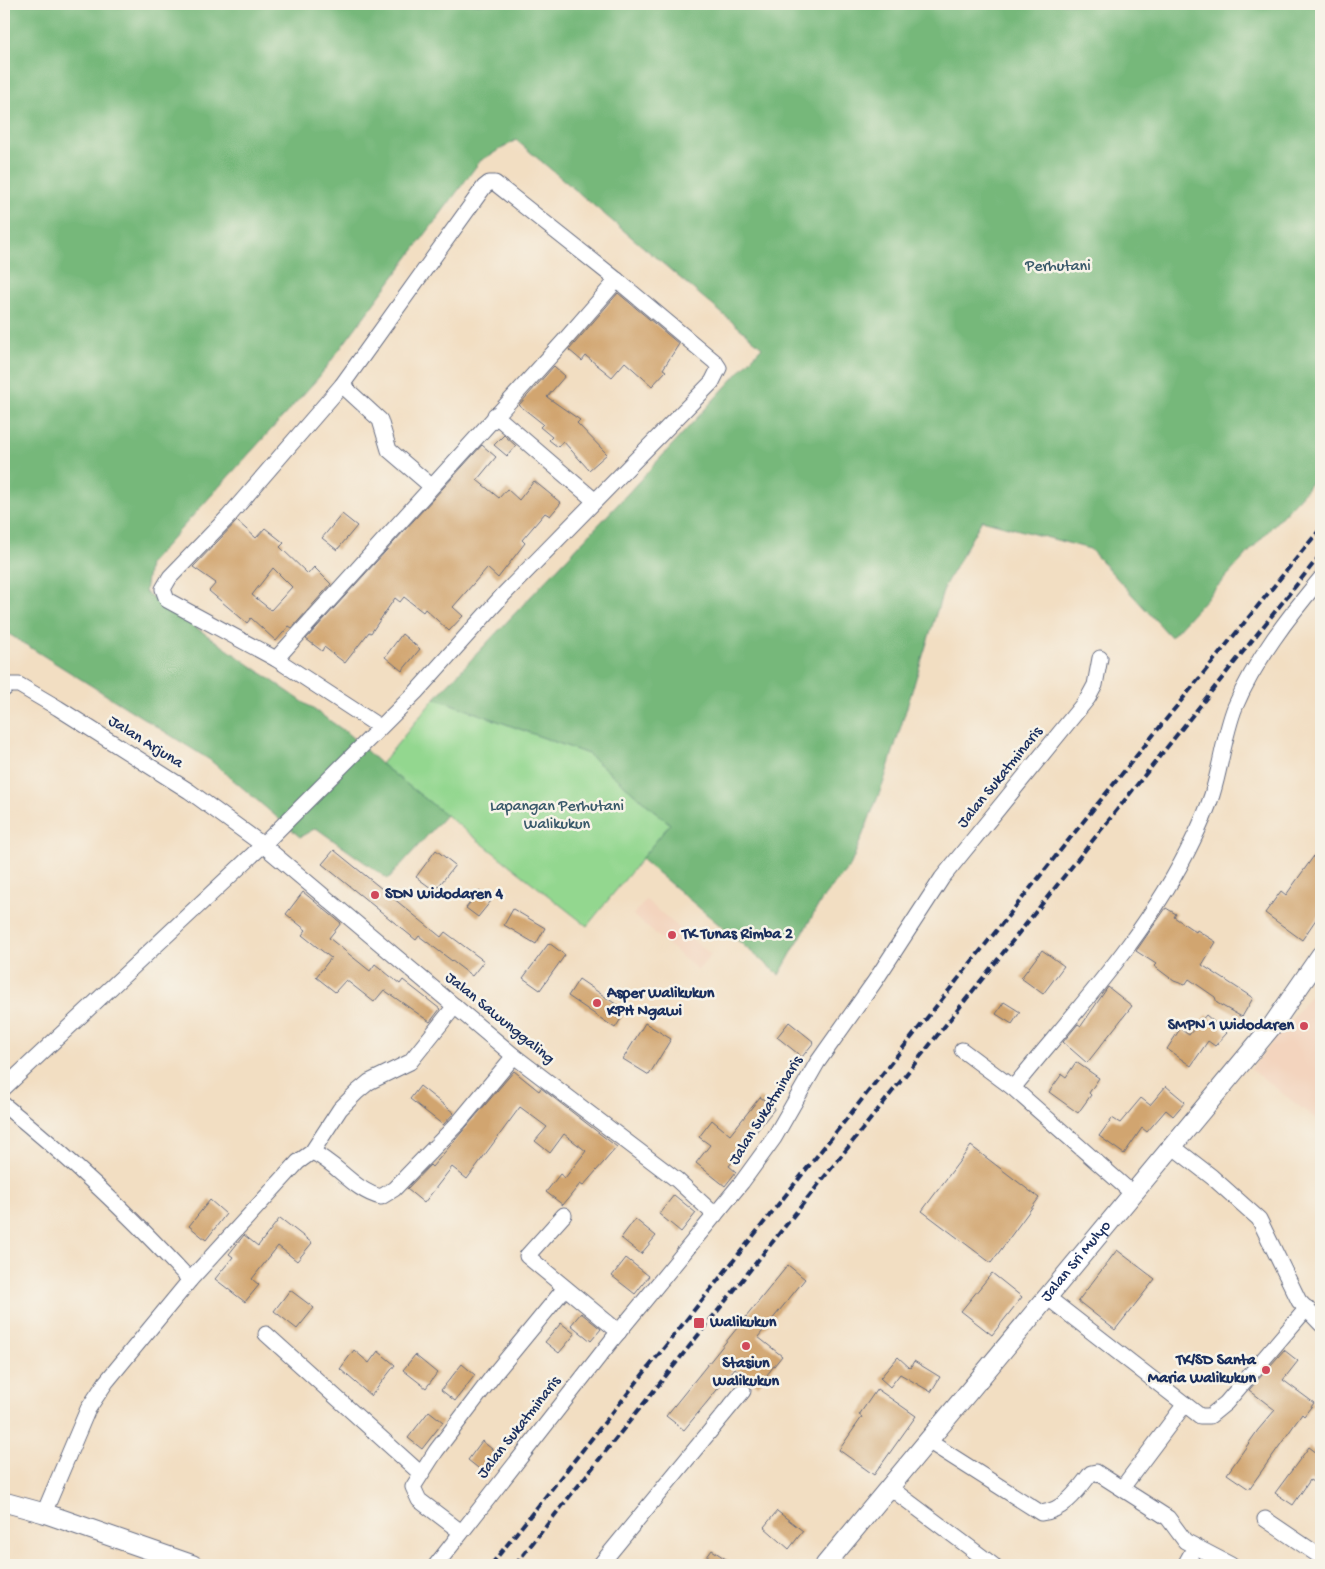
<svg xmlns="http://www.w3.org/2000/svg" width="1325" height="1569" viewBox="0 0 1325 1569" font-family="'Gochi Hand',sans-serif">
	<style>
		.built { fill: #f3d4be }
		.green { fill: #93d78f; stroke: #578376 }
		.forest { fill: #76b87a; stroke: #48746c }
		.building { fill: #d1a56f; fill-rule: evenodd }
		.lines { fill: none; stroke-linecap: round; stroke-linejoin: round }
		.minor-casing { stroke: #666c81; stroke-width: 17 }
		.major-casing { stroke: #666c81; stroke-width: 21 }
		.minor { stroke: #fff; stroke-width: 15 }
		.major { stroke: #fff; stroke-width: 19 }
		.rail { stroke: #1b2f5e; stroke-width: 4; stroke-dasharray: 8 4; stroke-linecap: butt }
		.poi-dot { fill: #d1495b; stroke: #f7f3e8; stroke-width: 2 }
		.labels { text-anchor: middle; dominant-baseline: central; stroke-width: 5; stroke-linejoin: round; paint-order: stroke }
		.park-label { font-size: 16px; fill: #39596a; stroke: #f7f3e8 }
		.street-label { font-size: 16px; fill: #1b2f5e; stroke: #f7f3e8 }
		.poi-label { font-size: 16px; font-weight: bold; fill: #1b2f5e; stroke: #f7f3e8; text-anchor: start }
	</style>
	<rect width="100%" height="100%" fill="#f7f3e8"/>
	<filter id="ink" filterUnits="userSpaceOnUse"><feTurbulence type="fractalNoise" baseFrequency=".02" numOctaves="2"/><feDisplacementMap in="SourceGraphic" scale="10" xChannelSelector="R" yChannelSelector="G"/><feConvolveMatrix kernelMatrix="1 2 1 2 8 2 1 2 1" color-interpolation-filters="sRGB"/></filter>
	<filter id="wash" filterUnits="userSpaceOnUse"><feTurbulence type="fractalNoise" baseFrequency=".0096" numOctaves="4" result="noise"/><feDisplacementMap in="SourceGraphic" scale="20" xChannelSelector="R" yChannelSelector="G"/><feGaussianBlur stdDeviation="1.12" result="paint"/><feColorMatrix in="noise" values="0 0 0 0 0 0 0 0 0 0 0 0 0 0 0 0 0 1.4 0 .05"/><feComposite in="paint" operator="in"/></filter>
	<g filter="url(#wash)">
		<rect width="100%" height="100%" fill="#f2dec2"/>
		<g class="built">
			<polygon points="646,900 711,955 698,970 633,915"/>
			<polygon points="1321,982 1321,1123 1251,1069"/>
		</g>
		<polygon class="green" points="435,698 588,754 670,824 587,926 381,764"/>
		<polygon class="forest" points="4,4 1321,4 1321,470 1304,492 1171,637 1090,549 982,520 945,585 883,784 851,864 822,899 779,975 641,859 670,824 588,754 435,698 619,503 762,347 516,140 480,161 319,377 149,564 145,592 346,732 381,764 446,815 388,879 316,828 300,837 210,760 4,631"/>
		<g id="blocks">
			<g class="building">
				<polygon points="618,293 679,344 663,369 666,371 652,386 625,362 612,377 586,356 582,361 569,350"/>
				<polygon points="554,366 565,376 547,397 580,420 577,423 607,454 589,470 563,441 558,447 549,440 552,437 540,427 543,424 519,405"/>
				<polygon points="504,435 516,446 507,456 494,445"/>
				<polygon points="482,445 496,457 477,480 499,498 507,489 519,500 534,481 561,503 550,516 545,513 522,540 525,543 498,578 487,568 453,607 463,616 449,631 425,609 423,612 404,597 400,602 395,598 371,633 369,632 345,663 324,647 322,651 306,639"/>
				<polygon points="342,514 357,526 337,550 322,538"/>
				<path d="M 237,521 L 256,538 L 265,528 L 284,543 L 280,547 L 308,574 L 314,567 L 331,584 L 292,628 L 289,626 L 276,641 L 251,618 L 247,623 L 209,591 L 216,583 L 193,567 ZM 273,568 L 292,587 L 271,610 L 252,595 Z"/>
				<polygon points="402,634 420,649 402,671 385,657"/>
				<polygon points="1321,846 1321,912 1302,940 1265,913 1281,891 1286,895"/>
				<polygon points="334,850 441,937 445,932 484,961 472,976 419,936 416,940 322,864"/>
				<polygon points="436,850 455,865 435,891 416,877"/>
				<polygon points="479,891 491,901 478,917 466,908"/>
				<polygon points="303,892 341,923 329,938 370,971 375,964 400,984 403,980 440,1009 430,1022 384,990 374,1002 346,980 335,992 316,977 331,958 302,935 306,930 286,914"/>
				<polygon points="1166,908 1176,914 1174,917 1196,932 1197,930 1216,942 1202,965 1253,998 1242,1017 1217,1003 1215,997 1189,979 1185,985 1174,981 1154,966 1156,964 1136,951"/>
				<polygon points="513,909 545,928 536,944 504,925"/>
				<polygon points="549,943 565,955 540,990 523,978"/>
				<polygon points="1042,950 1064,966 1043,994 1021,978"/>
				<polygon points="579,979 626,1011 615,1028 568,996"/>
				<polygon points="1108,987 1132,1006 1087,1063 1063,1042 1078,1024 1081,1026"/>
				<polygon points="1004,1002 1020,1012 1012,1024 996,1014"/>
				<polygon points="1206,1015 1227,1033 1215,1046 1208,1041 1191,1066 1167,1049 1180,1029 1189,1035"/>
				<polygon points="789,1022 814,1042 802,1057 777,1037"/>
				<polygon points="645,1023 671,1039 649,1075 623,1059"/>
				<polygon points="1076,1062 1099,1078 1089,1093 1091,1095 1078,1113 1049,1092 1062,1074 1066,1077"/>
				<polygon points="514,1071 539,1091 541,1088 617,1147 583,1186 580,1184 563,1205 546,1192 560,1174 565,1178 586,1151 564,1134 550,1153 535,1141 547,1127 520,1107 467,1179 452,1167 424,1203 407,1189 430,1165 432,1167"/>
				<polygon points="420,1086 454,1113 443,1125 410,1099"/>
				<polygon points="1166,1086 1185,1102 1173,1116 1166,1110 1147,1132 1142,1128 1124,1154 1099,1136 1112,1118 1120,1123 1141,1098 1150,1105"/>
				<polygon points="760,1097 775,1108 729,1166 736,1172 725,1186 696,1163 710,1145 699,1137 712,1120 730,1135"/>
				<polygon points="971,1146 1039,1198 991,1263 922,1211"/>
				<polygon points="674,1195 696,1213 681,1232 659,1214"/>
				<polygon points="210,1200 226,1214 206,1240 189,1226"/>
				<polygon points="280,1218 312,1243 297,1261 278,1246 252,1279 259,1285 245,1302 215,1279 233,1257 229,1254 244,1235 258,1246"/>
				<polygon points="635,1219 656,1236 641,1254 621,1238"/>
				<polygon points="1117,1250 1155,1279 1115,1330 1078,1301"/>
				<polygon points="626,1258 649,1276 635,1294 612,1276"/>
				<polygon points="788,1265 805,1279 758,1337 782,1356 758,1386 735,1368 684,1430 666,1416"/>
				<polygon points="992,1273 1022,1297 992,1335 961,1311"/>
				<polygon points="290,1290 314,1308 297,1329 274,1311"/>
				<polygon points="581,1313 601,1329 591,1341 571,1325"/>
				<polygon points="561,1323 575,1334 559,1353 545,1342"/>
				<polygon points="354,1350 369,1363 378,1351 395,1365 371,1396 340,1369"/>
				<polygon points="1284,1350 1298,1361 1283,1380 1314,1403 1304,1416 1302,1414 1249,1489 1227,1474 1258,1430 1275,1410 1249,1390"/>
				<polygon points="415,1355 437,1373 426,1388 403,1370"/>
				<polygon points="898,1357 910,1368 914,1361 940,1377 931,1392 900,1374 890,1387 880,1378"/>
				<polygon points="462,1364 475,1375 455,1401 441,1390"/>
				<polygon points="877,1389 916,1416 874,1475 839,1450 862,1417 859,1415"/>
				<polygon points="429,1411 443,1422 422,1449 408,1438"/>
				<polygon points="482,1441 502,1457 487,1475 468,1460"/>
				<polygon points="1309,1447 1321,1456 1321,1487 1310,1480 1293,1505 1275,1493"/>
				<polygon points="777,1511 803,1531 789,1549 764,1527"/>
				<polygon points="712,1550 735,1565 701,1565"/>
			</g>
		</g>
	</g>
	<g filter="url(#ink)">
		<use href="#blocks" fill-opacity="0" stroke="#666c81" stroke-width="1"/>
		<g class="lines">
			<g class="minor-casing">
				<g id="minor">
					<polyline points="342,385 380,420 389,450 431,486"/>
					<polyline points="495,415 594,500"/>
					<polyline points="276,659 564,341 617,280"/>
					<polyline points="4,689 9,685 19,685 58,708 189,791 263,845 514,1056 677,1180 715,1215"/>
					<polyline points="962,1050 1013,1088 1132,1193"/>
					<polyline points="4,1088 263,845 416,692 504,594 712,382 719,368 715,362 617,280 495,183 489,183 484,187 342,385 228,517 170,577 163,589 167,600 276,659 380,727"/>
					<path d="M 1013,1088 C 1077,1009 1149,933 1193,840 C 1200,826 1207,810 1212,795 C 1221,766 1224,735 1235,707 C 1255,660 1289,616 1321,578"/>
					<path d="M 4,1105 C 70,1158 132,1217 190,1280"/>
					<polyline points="1172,1146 1212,1177 1259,1219 1299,1301 1321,1324"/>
					<polyline points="312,1152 340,1109 357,1092 369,1082 410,1062 455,1006"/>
					<polyline points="564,1215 527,1256 619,1332"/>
					<polyline points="1047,1297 1200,1416 1210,1416 1226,1403 1307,1308"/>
					<polyline points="266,1334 420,1473"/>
					<path d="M 928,1441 L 1041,1513 C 1064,1511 1078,1490 1091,1473 L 1096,1472 L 1168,1518 L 1185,1541 L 1231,1565"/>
					<polyline points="889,1487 993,1565"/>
					<polyline points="1122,1488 1185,1404"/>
					<path d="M 44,1513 L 88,1409 L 106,1382 L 190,1280 L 298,1162 L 312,1152 C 337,1163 354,1191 381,1197 L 394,1189 L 459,1122 L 514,1056"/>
					<polyline points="1265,1519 1321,1557"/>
					<polyline points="461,1532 419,1500 413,1487 436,1451 496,1372 565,1288"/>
					<polyline points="436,1565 612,1340 742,1182 774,1138 817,1063 875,981 942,878 1088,698 1095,685 1100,658"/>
					<polyline points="600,1565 743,1391"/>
					<polyline points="1185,1565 1195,1547"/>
				</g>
			</g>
			<g class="major-casing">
				<g id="major">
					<polyline points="4,1502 44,1513 193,1565"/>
					<path id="s1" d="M 825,1565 L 1272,1026 L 1321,955"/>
				</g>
			</g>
			<use href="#minor" class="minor"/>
			<use href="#major" class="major"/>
			<g class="rail">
				<polyline points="491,1565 1091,812 1321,528"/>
				<polyline points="515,1565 1321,554"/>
			</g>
		</g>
	</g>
	<g class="poi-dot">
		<circle cx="375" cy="895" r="5"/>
		<circle cx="672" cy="935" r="5"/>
		<circle cx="597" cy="1003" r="5"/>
		<circle cx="1304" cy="1026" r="5"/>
		<rect x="693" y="1317" width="12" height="12" rx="2.5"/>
		<circle cx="746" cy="1346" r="5"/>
		<circle cx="1266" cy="1370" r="5"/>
	</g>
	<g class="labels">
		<g class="park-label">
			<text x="1058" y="267">Perhutani</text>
			<text x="557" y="807">Lapangan Perhutani<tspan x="557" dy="18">Walikukun</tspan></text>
		</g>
		<g class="street-label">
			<text transform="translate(145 743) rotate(32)">Jalan Arjuna</text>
			<text transform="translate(1001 778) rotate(-51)">Jalan Sukatminaris</text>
			<text transform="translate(499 1019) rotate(39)">Jalan Sawunggaling</text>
			<text transform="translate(767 1111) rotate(-58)">Jalan Sukatminaris</text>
			<text stroke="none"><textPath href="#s1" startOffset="394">Jalan Sri Mulyo</textPath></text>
			<text transform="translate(520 1428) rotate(-52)">Jalan Sukatminaris</text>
		</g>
		<g class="poi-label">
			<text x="385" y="895">SDN Widodaren 4</text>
			<text x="682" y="935">TK Tunas Rimba 2</text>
			<text x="607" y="994">Asper Walikukun<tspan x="607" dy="18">KPH Ngawi</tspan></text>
			<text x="1294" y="1026" text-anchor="end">SMPN 1 Widodaren</text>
			<text x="710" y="1323">Walikukun</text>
			<text x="1256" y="1361" text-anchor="end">TK/SD Santa<tspan x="1256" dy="18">Maria Walikukun</tspan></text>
			<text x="746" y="1364" text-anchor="middle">Stasiun<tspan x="746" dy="18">Walikukun</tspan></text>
		</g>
	</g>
	<rect width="1325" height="1569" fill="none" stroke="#f7f3e8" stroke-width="20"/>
</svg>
